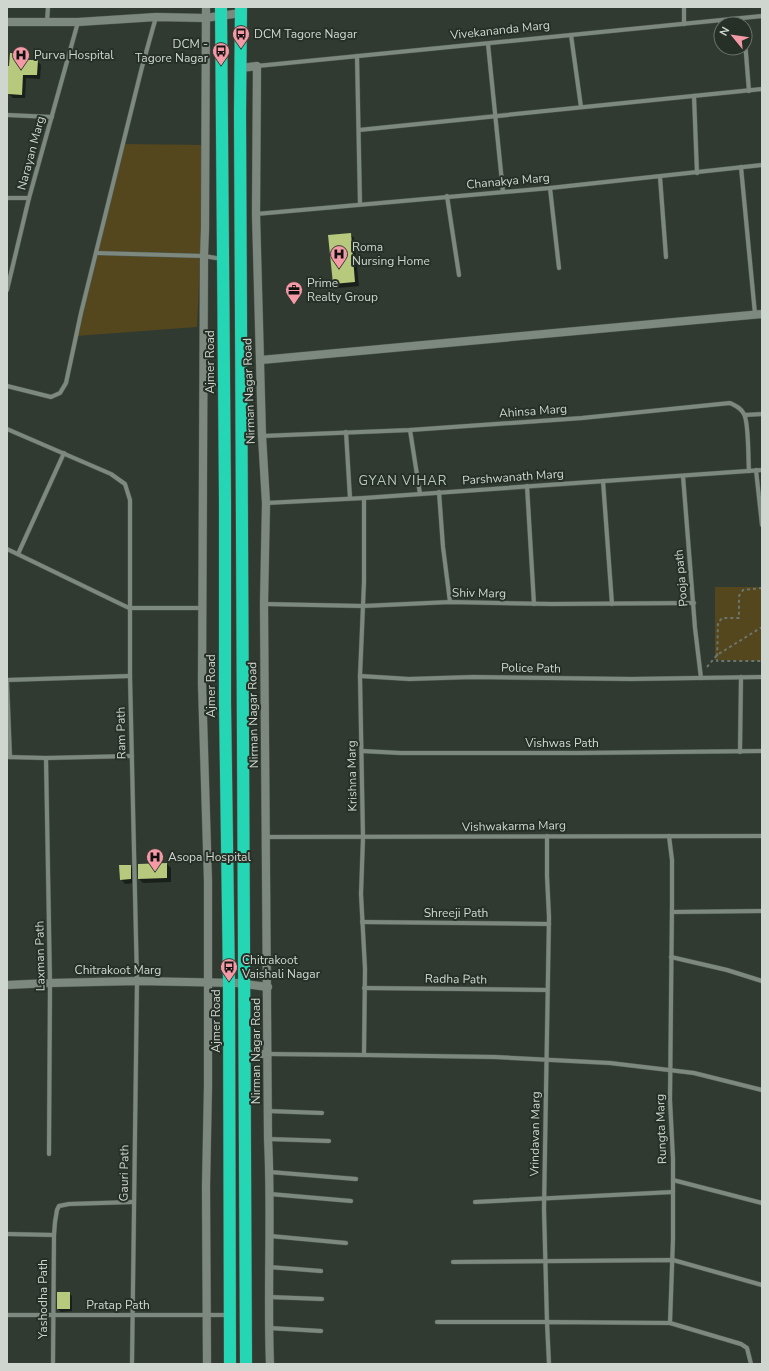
<svg xmlns="http://www.w3.org/2000/svg" width="769" height="1371" viewBox="0 0 769 1371" font-family="'Nunito Sans',sans-serif">
	<style>
		.green { fill: #54471d }
		.shadow { fill: #0007 }
		.building { fill: #b6c97c }
		.lines { fill: none; stroke-linecap: round; stroke-linejoin: round }
		.street-casing { stroke: #4f5750; stroke-width: 5 }
		.secondary-casing { stroke: #4f5750; stroke-width: 9 }
		.highway-casing { stroke: #4f5750; stroke-width: 13 }
		.path { stroke: #6c756d; stroke-width: 2; stroke-dasharray: 3 3; stroke-linecap: butt }
		.street { stroke: #7d897e; stroke-width: 4 }
		.secondary { stroke: #7d897e; stroke-width: 8 }
		.highway { stroke: #24d6b3; stroke-width: 12 }
		.labels { text-anchor: middle; dominant-baseline: central; stroke-width: 4; stroke-linejoin: round; paint-order: stroke }
		.street-label { font-size: 12px; fill: #cfd6d0; stroke: #263027 }
		.poi-label { font-size: 12px; fill: #cfd6d0; stroke: #263027; text-anchor: start }
		.neighbourhood-label { font-size: 13px; letter-spacing: 1px; fill: #bac7bb; stroke: #263027 }
	</style>
	<rect width="100%" height="100%" fill="#303a31"/>
	<g class="green">
		<polygon points="124,144 205,145 197,327 76,336"/>
		<polygon points="715,587 762,587 762,661 715,660"/>
	</g>
	<g class="shadow">
		<polygon points="23,55 27,59 27,61 37,61 41,65 40,79 26,78 25,98 13,98 9,94 10,87 7,87 7,67 10,67"/>
		<polygon points="350,234 354,238 359,286 338,288 334,284"/>
		<polygon points="167,864 171,868 171,882 143,883 139,879"/>
		<polygon points="130,866 135,870 135,883 125,884 121,879"/>
		<polygon points="69,1293 72,1296 72,1311 61,1312 58,1309"/>
	</g>
	<g class="building">
		<polygon points="10,53 23,54 23,60 38,60 37,75 23,75 22,95 8,94 7,66 9,66"/>
		<polygon points="351,233 355,282 333,284 328,235"/>
		<polygon points="167,863 167,878 138,879 138,864"/>
		<polygon points="119,865 131,865 131,879 120,880"/>
		<rect x="57" y="1292" width="13" height="17"/>
	</g>
	<g class="lines">
		<g class="street-casing">
			<g id="street">
				<polyline points="47,22 48,7"/>
				<polyline points="684,24 684,7"/>
				<polyline points="571,35 581,107"/>
				<polyline points="745,41 749,91"/>
				<polyline points="488,44 503,192"/>
				<polyline points="357,56 360,204"/>
				<polyline points="257,66 762,16"/>
				<polyline points="694,96 697,173"/>
				<polyline points="7,115 52,117"/>
				<polyline points="359,130 762,89"/>
				<polyline points="741,167 755,314"/>
				<polyline points="660,177 666,257"/>
				<polyline points="550,188 559,268"/>
				<polyline points="447,196 459,275"/>
				<polyline points="7,198 29,198"/>
				<polyline points="256,214 550,188 762,165"/>
				<polyline points="96,253 204,256 222,259"/>
				<polyline points="7,290 29,198 78,22"/>
				<polyline points="7,386 51,397 60,393 66,383 81,313 142,67 156,17"/>
				<polyline points="745,415 762,414"/>
				<polyline points="7,429 111,474 125,484 130,500 130,676 137,981 132,1364"/>
				<polyline points="410,430 420,494"/>
				<polyline points="346,432 350,498"/>
				<path d="M 262,436 L 410,430 L 582,418 L 730,403 C 736,406 741,408 744,414 C 749,423 748,458 749,471"/>
				<polyline points="756,470 762,525"/>
				<polyline points="683,476 695,628 701,678"/>
				<polyline points="603,481 612,604"/>
				<polyline points="527,486 534,604"/>
				<polyline points="439,492 443,547 450,602"/>
				<polyline points="266,503 364,498 762,470"/>
				<polyline points="7,549 129,608 203,608"/>
				<polyline points="18,554 64,453"/>
				<polyline points="264,604 363,606 450,602 552,604 694,603"/>
				<polyline points="360,676 409,679 473,677 631,679 762,677"/>
				<polyline points="7,680 130,676"/>
				<polyline points="7,681 10,757"/>
				<polyline points="362,751 401,753 577,753 762,751"/>
				<polyline points="740,752 741,677"/>
				<polyline points="7,757 46,758 132,756"/>
				<polyline points="46,758 50,983 49,1154"/>
				<polyline points="669,836 672,860 672,904 670,1100 673,1159 673,1239 670,1323 741,1344 747,1348 751,1364"/>
				<polyline points="266,837 762,836"/>
				<polyline points="672,912 762,911"/>
				<polyline points="362,922 549,924"/>
				<polyline points="671,957 727,970 762,981"/>
				<polyline points="364,988 547,990"/>
				<polyline points="268,1054 364,1055 495,1057 610,1063 694,1073 762,1090"/>
				<polyline points="364,1055 365,969 361,894 363,838 360,676 364,582 364,498"/>
				<polyline points="268,1111 322,1113"/>
				<polyline points="268,1139 329,1141"/>
				<polyline points="270,1172 356,1179"/>
				<polyline points="673,1180 762,1203"/>
				<polyline points="270,1194 351,1201"/>
				<polyline points="475,1202 673,1192"/>
				<polyline points="7,1234 54,1235"/>
				<polyline points="270,1236 346,1243"/>
				<polyline points="453,1262 673,1260 762,1285"/>
				<polyline points="269,1267 321,1271"/>
				<polyline points="269,1297 322,1299"/>
				<polyline points="7,1315 229,1315"/>
				<polyline points="437,1322 547,1322 544,1209 549,917 547,876 547,836"/>
				<polyline points="269,1328 321,1331"/>
				<polyline points="53,1364 54,1235 55,1222 57,1210 59,1206 69,1204 133,1202"/>
				<polyline points="549,1364 547,1322 670,1323"/>
			</g>
		</g>
		<g class="secondary-casing">
			<g id="secondary">
				<polyline points="206,7 205,229 204,256 202,684 208,881 208,1086 206,1187 207,1364"/>
				<polyline points="7,22 78,22 156,17 205,18 241,13"/>
				<path d="M 241,68 L 257,66 L 256,214 L 262,436 L 266,503 L 264,604 L 268,1139 C 272,1214 267,1289 270,1364"/>
				<polyline points="261,360 762,314"/>
				<polyline points="7,985 50,983 137,981 237,983 268,987"/>
				<polyline points="244,1054 268,1054"/>
			</g>
		</g>
		<g class="highway-casing">
			<g id="highway">
				<polyline points="221,7 225,500 225,702 229,982 230,1364"/>
				<polyline points="241,7 240,114 246,1364"/>
			</g>
		</g>
		<g class="path">
			<polyline points="762,588 743,590 739,596 739,618 722,618 718,623 717,661 762,661"/>
			<polyline points="707,667 717,655 762,627"/>
		</g>
		<use href="#street" class="street"/>
		<use href="#secondary" class="secondary"/>
		<use href="#highway" class="highway"/>
	</g>
	<defs>
		<g id="bus-pin" transform="scale(0.9)"><path d="M0 17L-7.5 6A9.5 9.5 0 1 1 7.5 6Z" fill="#f49aa7" stroke="#263027"/><path d="M-5-6H5V4H4V6H2V4H-2V6H-4V4H-5ZM-3.5-4V0h7V-4ZM-3.5 1.2v1.5H-2V1.2ZM2 1.2v1.5H3.5V1.2Z" fill="#111"/></g>
		<g id="hospital-pin" transform="scale(0.9)"><path d="M0 17L-7.5 6A9.5 9.5 0 1 1 7.5 6Z" fill="#f49aa7" stroke="#263027"/><path d="M-5-5h3v3.5h4V-5h3V5h-3V1.5h-4V5h-3Z" fill="#111"/></g>
		<g id="office-pin" transform="scale(0.9)"><path d="M0 17L-7.5 6A9.5 9.5 0 1 1 7.5 6Z" fill="#f49aa7" stroke="#263027"/><path d="M-6-3h4V-5.5h4V-3h4V5H-6ZM-1-4.5V-3h2v-1.5ZM-6 0V1H6V0Z" fill="#111"/></g>
	</defs>
	<g fill-rule="evenodd">
		<use href="#bus-pin" x="241" y="34"/>
		<use href="#bus-pin" x="221" y="51"/>
		<use href="#hospital-pin" x="21" y="55"/>
		<use href="#hospital-pin" x="339" y="254"/>
		<use href="#office-pin" x="294" y="290"/>
		<use href="#hospital-pin" x="155" y="857"/>
		<use href="#bus-pin" x="229" y="967"/>
	</g>
	<g class="labels">
		<g class="street-label">
			<text transform="translate(500 30) rotate(-6)">Vivekananda Marg</text>
			<text transform="translate(31 153) rotate(-75)">Narayan Marg</text>
			<text transform="translate(508 181) rotate(-5)">Chanakya Marg</text>
			<text transform="translate(210 362) rotate(-90)">Ajmer Road</text>
			<text transform="translate(249 391) rotate(-92)">Nirman Nagar Road</text>
			<text transform="translate(533 411) rotate(-4)">Ahinsa Marg</text>
			<text transform="translate(513 477) rotate(-4)">Parshwanath Marg</text>
			<text transform="translate(681 578) rotate(-95)">Pooja path</text>
			<text transform="translate(479 593) rotate(1)">Shiv Marg</text>
			<text transform="translate(531 668) rotate(1)">Police Path</text>
			<text transform="translate(211 686) rotate(-90)">Ajmer Road</text>
			<text transform="translate(253 715) rotate(-91)">Nirman Nagar Road</text>
			<text transform="translate(121 733) rotate(-91)">Ram Path</text>
			<text x="562" y="743">Vishwas Path</text>
			<text transform="translate(352 776) rotate(-91)">Krishna Marg</text>
			<text transform="translate(514 826) rotate(-1)">Vishwakarma Marg</text>
			<text x="456" y="913">Shreeji Path</text>
			<text transform="translate(40 956) rotate(-91)">Laxman Path</text>
			<text x="118" y="970">Chitrakoot Marg</text>
			<text transform="translate(456 979) rotate(1)">Radha Path</text>
			<text transform="translate(216 1021) rotate(-90)">Ajmer Road</text>
			<text transform="translate(256 1051) rotate(-90)">Nirman Nagar Road</text>
			<text transform="translate(661 1129) rotate(-92)">Rungta Marg</text>
			<text transform="translate(535 1134) rotate(-89)">Vrindavan Marg</text>
			<text transform="translate(124 1173) rotate(-89)">Gauri Path</text>
			<text transform="translate(43 1299) rotate(-90)">Yashodha Path</text>
			<text x="118" y="1305">Pratap Path</text>
		</g>
		<g class="poi-label">
			<text x="254" y="34">DCM Tagore Nagar</text>
			<text x="208" y="44" text-anchor="end">DCM -<tspan x="208" dy="14">Tagore Nagar</tspan></text>
			<text x="34" y="55">Purva Hospital</text>
			<text x="352" y="247">Roma<tspan x="352" dy="14">Nursing Home</tspan></text>
			<text x="307" y="283">Prime<tspan x="307" dy="14">Realty Group</tspan></text>
			<text x="168" y="857">Asopa Hospital</text>
			<text x="242" y="960">Chitrakoot<tspan x="242" dy="14">Vaishali Nagar</tspan></text>
		</g>
		<g class="neighbourhood-label">
			<text x="403" y="481">GYAN VIHAR</text>
		</g>
	</g>
	<rect width="769" height="1371" fill="none" stroke="#cfd6d0" stroke-width="16"/>
	<g transform="translate(733 36) rotate(299)"><circle r="19" fill="#263027" stroke="#6a726b"/>
	<path d="M0-3L7 15L0 10L-7 15Z" fill="#f49aa7"/>
	<text y="-6" font-size="11" font-weight="bold" text-anchor="middle" fill="#cfd6d0">N</text>
	</g>
</svg>
